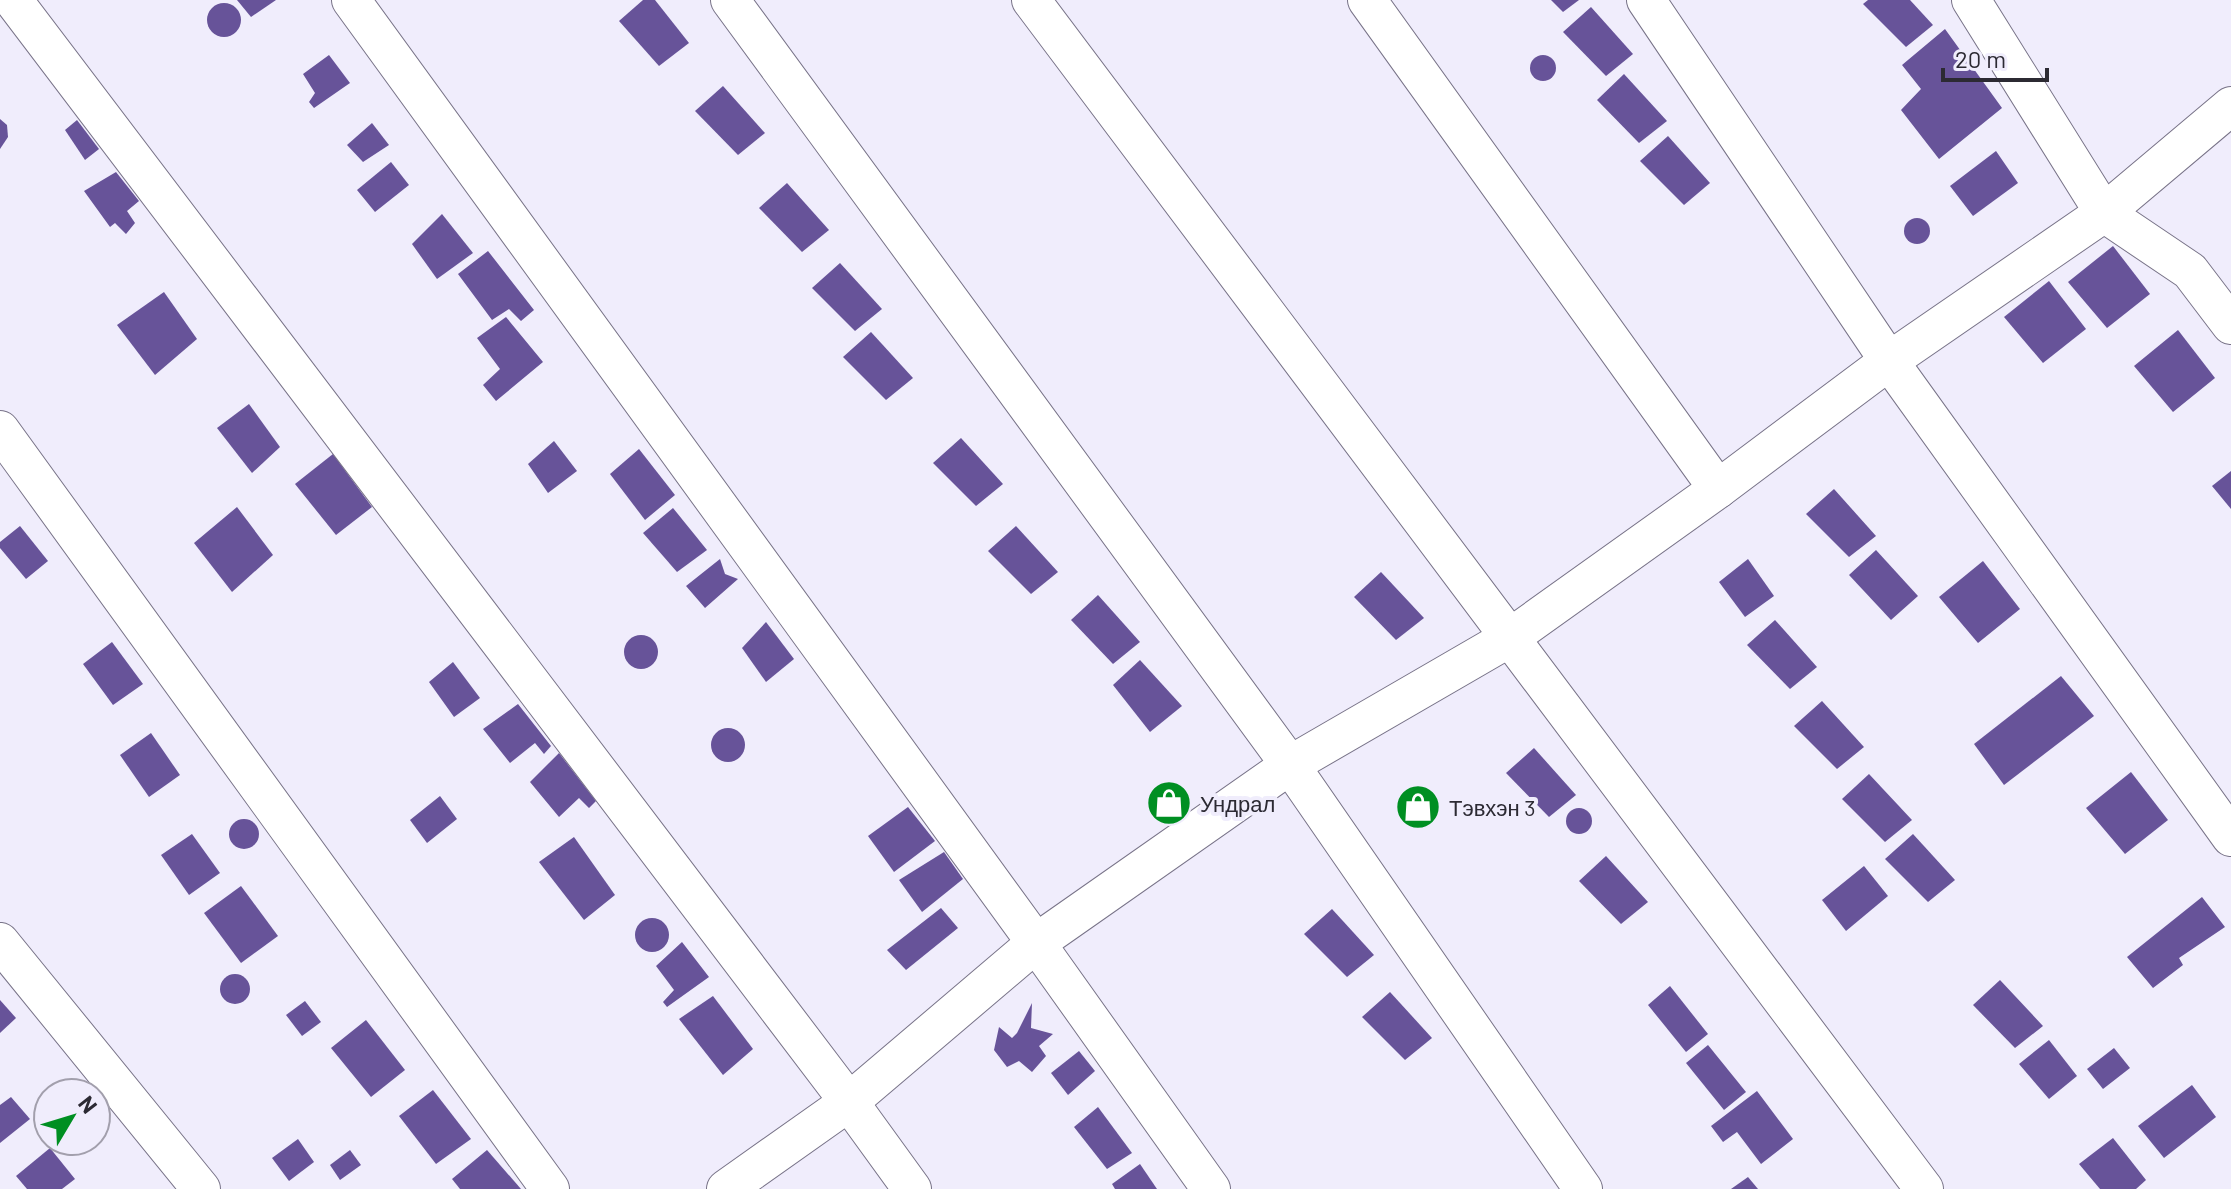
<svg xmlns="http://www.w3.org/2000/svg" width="2231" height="1189" viewBox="0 0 2231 1189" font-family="Barlow,sans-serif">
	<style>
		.building { fill: #675399 }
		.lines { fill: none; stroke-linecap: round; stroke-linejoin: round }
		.minor-casing { stroke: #787388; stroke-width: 40 }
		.minor { stroke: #fff; stroke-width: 38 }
		.labels { text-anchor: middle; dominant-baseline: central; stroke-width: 8; stroke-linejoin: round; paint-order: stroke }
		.poi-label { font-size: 22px; fill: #2c2a33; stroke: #f0edfc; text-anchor: start }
	</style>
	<rect width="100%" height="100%" fill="#f0edfc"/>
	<g class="building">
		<polygon points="237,0 276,0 251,17"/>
		<polygon points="643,0 655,0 689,43 659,66 619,21"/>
		<polygon points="1551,0 1579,0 1563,12"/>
		<polygon points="1868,0 1910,0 1933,25 1906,47 1863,4"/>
		<circle cx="224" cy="20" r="17"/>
		<polygon points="1591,7 1633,54 1606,76 1563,32"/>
		<polygon points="1945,29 2002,108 1939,159 1901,110 1921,89 1902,65"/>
		<polygon points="329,55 350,83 314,108 309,102 315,93 303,74"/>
		<circle cx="1543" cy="68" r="13"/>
		<polygon points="1624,74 1667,121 1639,143 1597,100"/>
		<polygon points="723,86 765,133 738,155 695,111"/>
		<polygon points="0,119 7,125 8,137 0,149"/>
		<polygon points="77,120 99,149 85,160 65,130"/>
		<polygon points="372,123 389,145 363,162 347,145"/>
		<polygon points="1668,136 1710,183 1684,205 1640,161"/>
		<polygon points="1996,151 2018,183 1973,216 1950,186"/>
		<polygon points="391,162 409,185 375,212 357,190"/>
		<polygon points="116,172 139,201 127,211 135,223 126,234 115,223 110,227 84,191"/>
		<polygon points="787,183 829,230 802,252 759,208"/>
		<polygon points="442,214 473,253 437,279 412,244"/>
		<circle cx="1917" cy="231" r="13"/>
		<polygon points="2113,246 2150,294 2107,328 2068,282"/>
		<polygon points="488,251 534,310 521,321 509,309 492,320 458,274"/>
		<polygon points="840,263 882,309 855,331 812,288"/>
		<polygon points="2049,281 2086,329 2043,363 2004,317"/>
		<polygon points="164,292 197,339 155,375 117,325"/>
		<polygon points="506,317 543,362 496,401 483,385 500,369 477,338"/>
		<polygon points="2178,330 2215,378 2173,412 2134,366"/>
		<polygon points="871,332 913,378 886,400 843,357"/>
		<polygon points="249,404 280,447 252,473 217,428"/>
		<polygon points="961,438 1003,484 976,506 933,463"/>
		<polygon points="554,441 577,471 548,493 528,464"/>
		<polygon points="639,449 675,495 645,520 610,474"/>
		<polygon points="333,454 372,507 336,535 295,484"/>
		<polygon points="2231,471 2231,509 2212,486"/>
		<polygon points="1834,489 1876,536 1849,557 1806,514"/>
		<polygon points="237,507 273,555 232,592 194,543"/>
		<polygon points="673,508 707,550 677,572 643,533"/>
		<polygon points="20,526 48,561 26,579 0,548 0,542"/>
		<polygon points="1016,526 1058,572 1031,594 988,551"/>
		<polygon points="1876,550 1918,596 1891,620 1849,575"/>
		<polygon points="720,559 725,574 738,579 705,608 686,586"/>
		<polygon points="1748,559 1774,596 1745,617 1719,582"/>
		<polygon points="1983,561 2020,609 1978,643 1939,597"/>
		<polygon points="1381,572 1424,618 1396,640 1354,597"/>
		<polygon points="1098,595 1140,642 1113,664 1071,620"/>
		<polygon points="1775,620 1817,667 1790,689 1747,645"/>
		<polygon points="766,622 794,659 766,682 742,648"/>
		<circle cx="641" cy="652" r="17"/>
		<polygon points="112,642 143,684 113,705 83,664"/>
		<polygon points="1140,660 1182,706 1150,732 1113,685"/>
		<polygon points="453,662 480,698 454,717 429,682"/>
		<polygon points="2061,676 2094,716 2004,785 1974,744"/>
		<polygon points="1822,701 1864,747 1837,769 1794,726"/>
		<polygon points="518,704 551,746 544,754 535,743 510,763 483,729"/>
		<circle cx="728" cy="745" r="17"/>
		<polygon points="151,733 180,775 149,797 120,755"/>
		<polygon points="1534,748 1576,795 1549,817 1506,773"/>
		<polygon points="559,753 596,801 589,808 579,798 559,817 530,782"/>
		<polygon points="2131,772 2168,820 2125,854 2086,808"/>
		<polygon points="1869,774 1912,820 1885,842 1842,799"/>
		<polygon points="440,796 457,819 427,843 410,820"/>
		<polygon points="908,807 935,841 894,872 868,836"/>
		<circle cx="1579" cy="821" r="13"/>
		<circle cx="244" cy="834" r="15"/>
		<polygon points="192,834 220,873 189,895 161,855"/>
		<polygon points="1913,834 1955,880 1928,902 1885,859"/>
		<polygon points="574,837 615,895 584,920 539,862"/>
		<polygon points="944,852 963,879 922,912 899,880"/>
		<polygon points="1606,856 1648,902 1621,924 1579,881"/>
		<polygon points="1864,866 1888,896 1846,931 1822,900"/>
		<polygon points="241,886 278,936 241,963 204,913"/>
		<polygon points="2202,897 2225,927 2179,958 2183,965 2153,988 2127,957"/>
		<polygon points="941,908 958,928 906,970 887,950"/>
		<polygon points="1332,909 1374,955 1347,977 1304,934"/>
		<circle cx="652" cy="935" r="17"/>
		<polygon points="682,942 709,977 667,1007 663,1002 674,990 656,966"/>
		<circle cx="235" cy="989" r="15"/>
		<polygon points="2000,980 2043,1026 2015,1048 1973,1005"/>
		<polygon points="1670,986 1708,1034 1686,1052 1648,1005"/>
		<polygon points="1390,992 1432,1038 1405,1060 1362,1017"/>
		<polygon points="713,996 753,1049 723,1075 679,1019"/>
		<polygon points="0,1000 16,1018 0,1033"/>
		<polygon points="305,1001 321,1022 302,1036 286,1015"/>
		<polygon points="1032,1003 1031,1028 1053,1034 1039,1046 1046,1056 1032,1072 1019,1061 1007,1067 994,1050 999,1027 1012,1038 1017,1033"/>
		<polygon points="366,1020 405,1070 371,1097 331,1048"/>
		<polygon points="2049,1040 2077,1076 2049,1099 2019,1064"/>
		<polygon points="1708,1045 1746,1092 1724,1110 1686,1063"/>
		<polygon points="2114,1048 2130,1068 2103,1089 2087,1069"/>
		<polygon points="1079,1051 1095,1071 1068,1095 1051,1073"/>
		<polygon points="2192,1085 2216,1117 2164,1158 2138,1126"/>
		<polygon points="433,1090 471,1139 436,1164 399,1116"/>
		<polygon points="1757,1091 1793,1139 1761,1164 1737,1132 1723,1142 1711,1126"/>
		<polygon points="11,1097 30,1119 0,1143 0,1105"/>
		<polygon points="1098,1107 1132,1153 1107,1169 1074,1127"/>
		<polygon points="2113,1138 2146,1180 2136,1189 2100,1189 2079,1164"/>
		<polygon points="298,1139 314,1162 289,1181 272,1158"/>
		<polygon points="50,1148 75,1179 62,1189 27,1189 16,1176"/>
		<polygon points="350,1150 361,1165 340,1180 330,1165"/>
		<polygon points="487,1150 521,1189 460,1189 452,1179"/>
		<polygon points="1140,1164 1157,1189 1115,1189 1112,1184"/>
		<polygon points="1748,1177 1758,1189 1731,1189"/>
	</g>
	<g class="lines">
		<g class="minor-casing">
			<g id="minor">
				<polyline points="13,0 849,1102 912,1189"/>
				<polyline points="351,0 1036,943 1211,1189"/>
				<polyline points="730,0 1290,765 1583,1189"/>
				<polyline points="1031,0 1924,1189"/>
				<polyline points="1367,0 1718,489"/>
				<polyline points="1646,0 1889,361 2231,837"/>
				<polyline points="1971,0 2104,213 2190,271 2231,325"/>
				<polyline points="0,430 550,1189"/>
				<polyline points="0,942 201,1189"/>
				<polyline points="726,1189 849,1102 1036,943 1290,765 1511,637 1718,489 1889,361 2104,213 2231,106"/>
			</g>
		</g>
		<use href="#minor" class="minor"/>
	</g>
	<defs>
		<g id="shop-disc" transform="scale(2.3)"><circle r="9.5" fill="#008f22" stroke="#f0edfc"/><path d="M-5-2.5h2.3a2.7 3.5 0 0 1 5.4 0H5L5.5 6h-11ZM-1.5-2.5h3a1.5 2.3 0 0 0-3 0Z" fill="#fff"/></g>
	</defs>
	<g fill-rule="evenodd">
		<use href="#shop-disc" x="1169" y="803"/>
		<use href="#shop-disc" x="1418" y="807"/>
	</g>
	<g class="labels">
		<g class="poi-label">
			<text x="1200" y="803">Ундрал</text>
			<text x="1449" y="807">Тэвхэн 3</text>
		</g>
	</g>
	<g transform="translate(72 1117) rotate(52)"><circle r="38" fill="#f0edfc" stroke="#a29fac" stroke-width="2"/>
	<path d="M0-6L14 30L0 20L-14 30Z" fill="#008f22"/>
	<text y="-12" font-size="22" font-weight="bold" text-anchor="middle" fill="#2c2a33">N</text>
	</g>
	<path d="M1943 68v12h104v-12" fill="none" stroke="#2c2a33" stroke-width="4"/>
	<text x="1955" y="68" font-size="24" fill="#2c2a33" stroke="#f0edfc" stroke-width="6" paint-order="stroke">20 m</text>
</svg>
